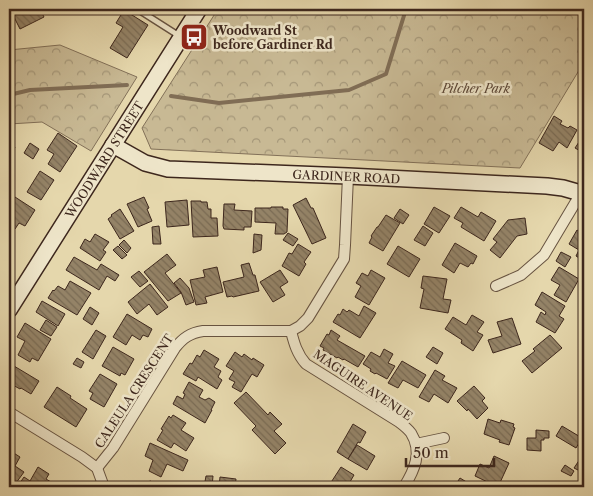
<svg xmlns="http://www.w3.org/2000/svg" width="593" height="496" viewBox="0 0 593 496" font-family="'Libre Caslon Text',serif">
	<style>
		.forest { fill: url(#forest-crowns); stroke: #827058 }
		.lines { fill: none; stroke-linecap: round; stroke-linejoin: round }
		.stream { stroke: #806d55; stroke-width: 4 }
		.building { fill: url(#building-back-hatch); stroke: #3d271d }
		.lane-casing { stroke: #675341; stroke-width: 8 }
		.street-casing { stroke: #675341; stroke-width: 12 }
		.secondary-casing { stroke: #3d271d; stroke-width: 18 }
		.lane { stroke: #eee5c9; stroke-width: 5 }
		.street { stroke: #eee5c9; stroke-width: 10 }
		.secondary { stroke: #eee5c9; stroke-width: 15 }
		.labels { text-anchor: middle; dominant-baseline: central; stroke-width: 5; stroke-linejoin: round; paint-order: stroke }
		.poi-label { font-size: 12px; font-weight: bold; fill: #3d271d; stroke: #eee5c9; text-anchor: start }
		.park-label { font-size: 12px; font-style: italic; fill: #594435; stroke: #eee5c9 }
		.street-label { font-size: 12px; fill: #3d271d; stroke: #eee5c9 }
	</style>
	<defs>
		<pattern id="forest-crowns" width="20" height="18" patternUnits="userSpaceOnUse" patternTransform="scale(1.25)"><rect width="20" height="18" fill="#c8b994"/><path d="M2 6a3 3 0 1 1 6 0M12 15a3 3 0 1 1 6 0" fill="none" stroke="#a49678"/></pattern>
		<pattern id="building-back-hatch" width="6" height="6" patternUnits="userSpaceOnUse" patternTransform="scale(1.25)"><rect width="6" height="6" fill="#948367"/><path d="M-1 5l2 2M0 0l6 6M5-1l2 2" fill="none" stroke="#7a6b54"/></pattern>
	</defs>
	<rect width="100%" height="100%" fill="#e5d7ac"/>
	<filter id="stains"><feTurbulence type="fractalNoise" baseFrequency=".004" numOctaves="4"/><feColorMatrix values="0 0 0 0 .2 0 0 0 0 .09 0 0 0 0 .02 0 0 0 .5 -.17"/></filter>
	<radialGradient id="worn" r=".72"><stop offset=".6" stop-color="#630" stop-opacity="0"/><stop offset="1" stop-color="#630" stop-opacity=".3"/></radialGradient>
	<g class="forest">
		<polygon points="218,9 584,9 584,62 520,168 151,149 142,128"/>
		<polygon points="60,45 137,77 91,151 42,122 9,124 9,50"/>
	</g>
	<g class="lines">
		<g class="stream">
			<polyline points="9,95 30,90 127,85"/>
			<polyline points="171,96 219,103 349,90 386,74 406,9"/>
		</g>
	</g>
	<g class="building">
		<polygon points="10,9 40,9 44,17 20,29"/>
		<polygon points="124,10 148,25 127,58 110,48 123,27 116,23"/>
		<polygon points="554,116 562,121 560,124 568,128 570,126 577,130 567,148 559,142 553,151 539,143"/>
		<polygon points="9,133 15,148 9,150"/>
		<polygon points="58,133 77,146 60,172 48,164 54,154 47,150"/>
		<polygon points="581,139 584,141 584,155 581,153 582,152 575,148"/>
		<polygon points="30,143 39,149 33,159 24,153"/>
		<polygon points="40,171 54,180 41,200 27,192"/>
		<polygon points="15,197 35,210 25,226 19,223 15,229 9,225 9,216 11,213 9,212 9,207"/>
		<polygon points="144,197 149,208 147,209 152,221 138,227 127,204"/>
		<polygon points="306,198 311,208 313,208 326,238 312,244 293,205"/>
		<polygon points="187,200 189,225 167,227 165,202"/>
		<polygon points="191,201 201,201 201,202 207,202 208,209 211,209 211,218 217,218 218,236 193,237"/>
		<polygon points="224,204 235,204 234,210 252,211 251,227 244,227 244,230 224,229 223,226"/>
		<polygon points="271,207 283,207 283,209 288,209 287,232 284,234 275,234 276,223 255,222 255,208 271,208"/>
		<polygon points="434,207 450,216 439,233 424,224"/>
		<polygon points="461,207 478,217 481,212 496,221 484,241 461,227 463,223 454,218"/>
		<polygon points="120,209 134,231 120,239 108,219 112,216 111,215"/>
		<polygon points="400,209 409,215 403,224 394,218"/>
		<polygon points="386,215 400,223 383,251 369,243 372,237 371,236 377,227 378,227"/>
		<polygon points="525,218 527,234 517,236 500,258 490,250 497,242 493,239 508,220"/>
		<polygon points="159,226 161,244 153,244 152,227"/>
		<polygon points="423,226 433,233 425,246 414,240"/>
		<polygon points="577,230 584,234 584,261 576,256 579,250 569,244"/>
		<polygon points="288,233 298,239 293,246 283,240"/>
		<polygon points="95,234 109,242 103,250 106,252 100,261 80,248 85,239 90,242"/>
		<polygon points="254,234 262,235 261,250 253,253"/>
		<polygon points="124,240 131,248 127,253 119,245"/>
		<polygon points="455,243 477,256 473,264 471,263 468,267 460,263 454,273 442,265"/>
		<polygon points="298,244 311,252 304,262 306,264 299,276 282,266 289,253 292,254"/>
		<polygon points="118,246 127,255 122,259 113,250"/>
		<polygon points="398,246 420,259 409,277 387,264"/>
		<polygon points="561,252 571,257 565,267 556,261"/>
		<polygon points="167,254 176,265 165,273 181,293 168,301 144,272"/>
		<polygon points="74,257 97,270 101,264 119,275 115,281 107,276 99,290 66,270"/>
		<polygon points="249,263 253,275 255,275 259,291 233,297 232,296 227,297 223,282 244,277 241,265"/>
		<polygon points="217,267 223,292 205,297 207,303 196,305 190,280 205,277 203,270"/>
		<polygon points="559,267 579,279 566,302 554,295 560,285 551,280"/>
		<polygon points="280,270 288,282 280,287 285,295 273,302 260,282"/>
		<polygon points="371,270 385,278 369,305 355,297 361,286 356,283 362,273 368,276"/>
		<polygon points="139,271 148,281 140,287 131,277"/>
		<polygon points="423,276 447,279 443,299 451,300 448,313 420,308 424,289 421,288"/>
		<polygon points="180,278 189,288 194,302 186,305 181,292 174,283"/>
		<polygon points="70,281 91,293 77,315 48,298 53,290 54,291 58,286 65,290"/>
		<polygon points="150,284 168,307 157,315 149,304 137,314 128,302"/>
		<polygon points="542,292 565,306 559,316 564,319 555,333 536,322 541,312 545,315 546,312 535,305"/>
		<polygon points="42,301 65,314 58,326 36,312"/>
		<polygon points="364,306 376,313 360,338 333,322 338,314 340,315 343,309 347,312 349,310 359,316"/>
		<polygon points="90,307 99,313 92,325 83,319"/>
		<polygon points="127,314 152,329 148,337 143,335 140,340 132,335 126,345 113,337"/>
		<polygon points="472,315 484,322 477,332 483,335 473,351 461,343 462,340 445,329 453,317 466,325"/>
		<polygon points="512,318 521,344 493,353 488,340 502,336 497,322"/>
		<polygon points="46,320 57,327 51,336 40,330"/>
		<polygon points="25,323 51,339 38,361 32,358 30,362 18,355 25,341 17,337"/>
		<polygon points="96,330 106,336 93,359 82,352"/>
		<polygon points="331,330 340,336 337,340 365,356 358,367 344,359 343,360 338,357 337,358 323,350 324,348 320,346 327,334 329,335"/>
		<polygon points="550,335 562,348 532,373 522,361 535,351 533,349"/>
		<polygon points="113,347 134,359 125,375 121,373 120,376 102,366"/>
		<polygon points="433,347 443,353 437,364 426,357"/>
		<polygon points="384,349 393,354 388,363 395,366 387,379 376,373 375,374 370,371 371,369 363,364 371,352 380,357"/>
		<polygon points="204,350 219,359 214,367 221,371 218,377 222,380 217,389 198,377 196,381 183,374 190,363 192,364 197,355 200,357"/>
		<polygon points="235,352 242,357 244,354 252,360 253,358 264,365 257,377 252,374 241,392 232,387 235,382 229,379 234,371 226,366"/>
		<polygon points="77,358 84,362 81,368 73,364"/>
		<polygon points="402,361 426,375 418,388 403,380 398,388 388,383"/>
		<polygon points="9,363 39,381 31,394 21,388 20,389 11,384 12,383 9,381"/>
		<polygon points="435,370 445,376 442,380 457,388 448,403 434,394 429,402 419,397"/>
		<polygon points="100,374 117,384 104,407 90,399 93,393 89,391"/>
		<polygon points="189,382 203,390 199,397 205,400 209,398 215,402 211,410 212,410 205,423 173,404 177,396 183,399 185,394 183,393"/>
		<polygon points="474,386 485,398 482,401 488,408 477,419 468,409 467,411 457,401"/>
		<polygon points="57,387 71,396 70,398 87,409 76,427 44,407"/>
		<polygon points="246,392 268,415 270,412 282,424 274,431 286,443 275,454 252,430 256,426 234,403"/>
		<polygon points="173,415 186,423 181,430 194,438 186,451 174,443 171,448 157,440 163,430 161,429 169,416 171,418"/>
		<polygon points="488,419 500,423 501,420 514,424 513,427 515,428 509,445 499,442 500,440 484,434"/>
		<polygon points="353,424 366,432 360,443 358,442 348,459 337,452"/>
		<polygon points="562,426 582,438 576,448 556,436"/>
		<polygon points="536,430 549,431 549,438 544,438 544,440 541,440 541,451 527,450 527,438 536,438"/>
		<polygon points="150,443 188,460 183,471 167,464 161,477 149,471 153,460 145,456"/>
		<polygon points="357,445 375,456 367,470 348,459"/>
		<polygon points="9,450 20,457 15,466 24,472 16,483 9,479"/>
		<polygon points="584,453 584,473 574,468"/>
		<polygon points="494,456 509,463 498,487 475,476 480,464 489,468"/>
		<polygon points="565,465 574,471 571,476 561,471"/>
		<polygon points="38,467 49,474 46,479 51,482 48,487 17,487 24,477 30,481"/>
		<polygon points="341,467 354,475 347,487 328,487"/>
		<polygon points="206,476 213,476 212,487 204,487"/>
		<polygon points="220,477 236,479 235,487 219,487"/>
		<polygon points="460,478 473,486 472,487 454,487"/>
		<polygon points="582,479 584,480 584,487 577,487"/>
		<polygon points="151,481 152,487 138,487 137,484"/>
	</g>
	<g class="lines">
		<g class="lane-casing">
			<polyline id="lane" points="137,9 181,37"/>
		</g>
		<g class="street-casing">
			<g id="street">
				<polyline points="496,286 521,275 544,255 581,193"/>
				<path d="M 291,331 C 294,343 297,354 306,364 L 399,422 C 403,425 408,429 411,433 C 423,452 414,471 404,487"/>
				<polyline points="9,412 82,457 97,468 104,487"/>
				<polyline points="416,444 444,438"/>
				<path d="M 97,468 L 113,448 L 175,348 C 183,338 190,333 203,331 L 291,331 L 300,326 L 308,318 L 344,259 L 345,245 L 348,176"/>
			</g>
		</g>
		<g class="secondary-casing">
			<g id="secondary">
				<path id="s1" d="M 113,145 L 145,163 L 168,169 L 348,176 L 547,186 L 563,188 L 584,194"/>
				<path id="s2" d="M 9,310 L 199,9"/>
			</g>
		</g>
		<use href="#lane" class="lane"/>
		<use href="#street" class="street"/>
		<use href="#secondary" class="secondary"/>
	</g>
	<defs>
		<g id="bus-square" transform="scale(1.4375)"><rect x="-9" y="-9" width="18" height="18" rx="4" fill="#8f2418" stroke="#eee5c9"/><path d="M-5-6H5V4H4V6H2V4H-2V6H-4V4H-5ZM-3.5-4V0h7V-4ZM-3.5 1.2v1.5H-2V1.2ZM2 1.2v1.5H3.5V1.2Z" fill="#fff"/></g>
	</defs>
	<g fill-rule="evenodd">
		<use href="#bus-square" x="194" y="37"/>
	</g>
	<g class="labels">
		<g class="poi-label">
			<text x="213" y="30">Woodward St<tspan x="213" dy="14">before Gardiner Rd</tspan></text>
		</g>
		<g class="park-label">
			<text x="476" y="88">Pilcher Park</text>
		</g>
		<g class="street-label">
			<text stroke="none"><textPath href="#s2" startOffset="178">WOODWARD STREET</textPath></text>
			<text stroke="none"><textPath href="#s1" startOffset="239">GARDINER ROAD</textPath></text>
			<text transform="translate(363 385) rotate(34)">MAGUIRE AVENUE</text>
			<text transform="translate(134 391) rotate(-57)">CALEULA CRESCENT</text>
		</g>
	</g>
	<rect width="593" height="496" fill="none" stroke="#e5d7ac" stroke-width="30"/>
	<rect x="10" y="10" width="573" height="476" fill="none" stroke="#3d271d" stroke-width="2.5"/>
	<rect x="15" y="15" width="563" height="466" fill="none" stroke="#3d271d"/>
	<path d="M406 458v8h88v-8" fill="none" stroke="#3d271d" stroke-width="2.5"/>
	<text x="413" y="458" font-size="15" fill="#3d271d" stroke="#eee5c9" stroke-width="4" paint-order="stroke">50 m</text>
	<rect width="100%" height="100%" filter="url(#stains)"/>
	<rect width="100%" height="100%" fill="url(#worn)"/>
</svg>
